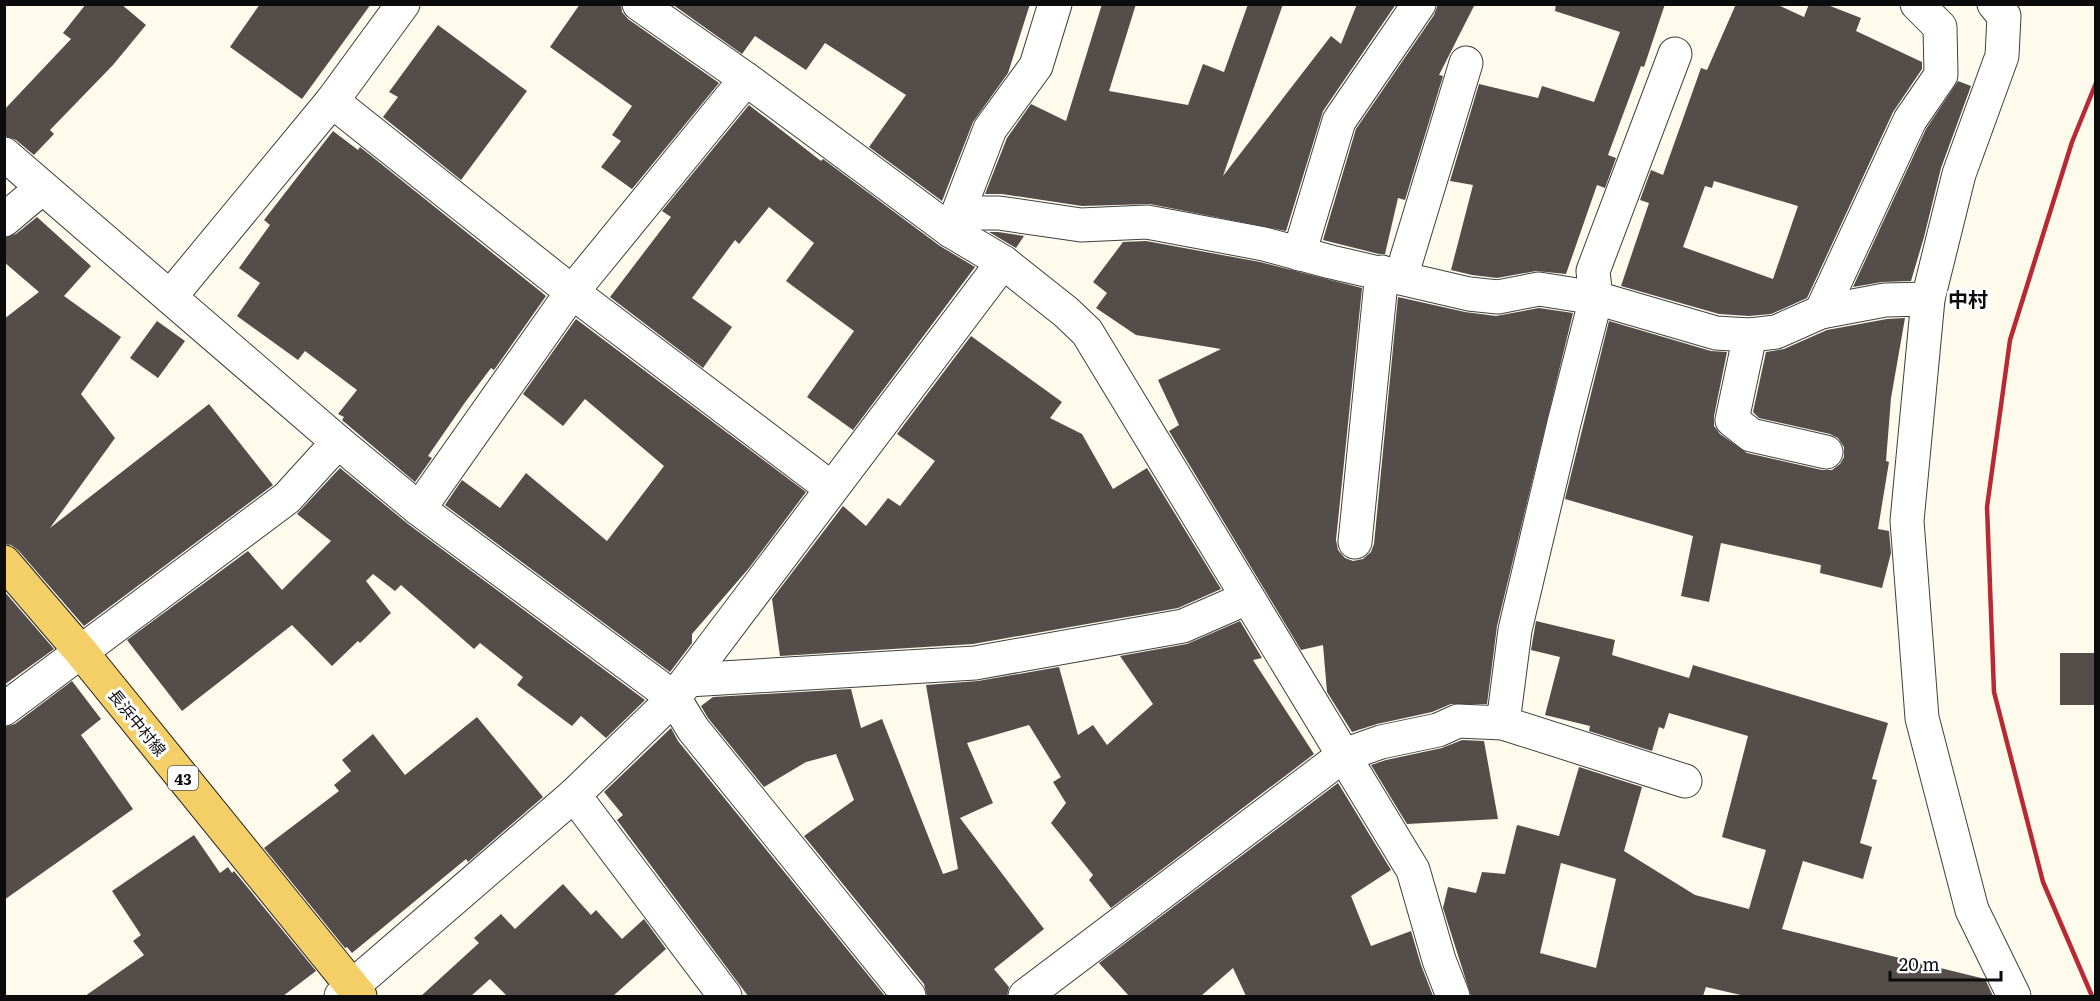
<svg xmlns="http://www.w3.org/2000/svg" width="2100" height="1001" viewBox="0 0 2100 1001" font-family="Literata,'Noto Sans JP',serif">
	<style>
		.building { fill: #554d49; fill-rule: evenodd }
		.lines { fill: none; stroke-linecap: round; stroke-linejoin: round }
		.minor-casing { stroke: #3f3f3f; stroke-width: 35 }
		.major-casing { stroke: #1d1d1d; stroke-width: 35 }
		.minor { stroke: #fff; stroke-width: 33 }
		.major { stroke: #f4ce67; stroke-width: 33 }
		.rail { stroke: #b82934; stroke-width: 4.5 }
		.labels { text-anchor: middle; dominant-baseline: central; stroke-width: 6; stroke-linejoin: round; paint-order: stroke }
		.shield { fill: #fff; stroke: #555; stroke-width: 1.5 }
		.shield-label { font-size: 15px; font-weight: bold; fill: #0c0c0c }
		.street-label { font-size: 16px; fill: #0c0c0c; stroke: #fff }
		.quarter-label { font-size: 20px; font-weight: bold; fill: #0c0c0c; stroke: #fff }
	</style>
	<rect width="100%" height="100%" fill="#fefaec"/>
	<g class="building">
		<polygon points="86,4 121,4 146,25 113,65 50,130 54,134 34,155 16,140 4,136 4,110 71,39 63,33"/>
		<polygon points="260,4 371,4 302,99 230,47"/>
		<polygon points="580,4 621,4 622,12 628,19 719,83 632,189 601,167 621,141 612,135 632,106 550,47"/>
		<polygon points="672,4 1030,4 1008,73 973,122 942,201 869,147 906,95 825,43 806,70 755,36 742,54"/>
		<polygon points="1102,4 1136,4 1109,91 1188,105 1203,64 1224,72 1248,4 1283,4 1223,176 1331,36 1341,44 1357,4 1396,4 1323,111 1286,231 1150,204 1082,206 1002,194 985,194 1007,138 1031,104 1066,121"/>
		<polygon points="1438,4 1475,4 1439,75 1443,76 1405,200 1398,198 1385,254 1379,254 1323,240 1356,129 1434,15"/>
		<polygon points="1556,4 1665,4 1644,67 1641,66 1608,155 1616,158 1605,188 1597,185 1566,274 1536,271 1497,278 1472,275 1451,270 1473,185 1450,181 1479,84 1538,98 1542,86 1594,102 1620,32 1555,11"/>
		<path d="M 1736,4 L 1776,4 L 1804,17 L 1809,4 L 1825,4 L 1861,18 L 1856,31 L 1922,62 L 1922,69 L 1893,112 L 1807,298 L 1771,314 L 1749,316 L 1719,314 L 1621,286 L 1649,203 L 1640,200 L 1651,170 L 1663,175 L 1701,68 L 1707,70 ZM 1714,181 L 1798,206 L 1773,279 L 1683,247 L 1705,186 L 1712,188 Z"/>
		<polygon points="438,25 527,91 461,180 383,117 398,97 389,92"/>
		<polygon points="1958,81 1971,86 1941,168 1924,237 1911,281 1882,282 1853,287 1926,129"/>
		<polygon points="749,105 821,161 823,159 940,246 975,267 853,430 807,397 854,331 786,281 814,243 769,207 739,244 735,240 692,298 732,327 703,368 610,297 671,217 662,211"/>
		<polygon points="333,131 358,150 360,147 546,296 494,370 491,368 466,401 428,456 432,458 415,482 342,420 344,417 338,414 357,390 305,351 298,360 237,316 260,283 239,268 270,225 264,220"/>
		<polygon points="37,217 91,266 64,296 121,337 81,394 115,438 50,528 209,404 273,485 84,626 18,550 11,545 4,544 4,319 39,292 4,262 4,238 16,234"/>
		<polygon points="989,232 998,232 1024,236 1016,248"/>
		<polygon points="1146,241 1260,262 1362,288 1336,540 1338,550 1345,558 1353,561 1363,559 1371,552 1374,544 1398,297 1465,312 1496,316 1539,308 1573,313 1497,626 1487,704 1451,704 1432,712 1377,724 1352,732 1327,692 1323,645 1301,650 1169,431 1179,425 1158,380 1221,349 1136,335 1096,308 1107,293 1093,282 1123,242"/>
		<polygon points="1905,318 1891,398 1886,461 1889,462 1878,529 1889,531 1891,553 1882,588 1820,573 1821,565 1721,543 1709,602 1681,596 1693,536 1565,499 1609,321 1711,351 1727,352 1714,416 1714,426 1720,434 1747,453 1822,470 1832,470 1840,464 1844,457 1844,447 1838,438 1830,434 1759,418 1753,412 1766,352 1784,349 1827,330 1887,319"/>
		<polygon points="576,319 806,492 749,568 692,634 692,643 670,672 445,505 462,480 500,508 526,473 607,541 664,466 585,399 563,426 523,394"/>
		<polygon points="157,321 185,341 158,378 130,358"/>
		<polygon points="971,336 1062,402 1050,418 1082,434 1113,489 1147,468 1221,589 1178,608 973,644 780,656 772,599 843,506 866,526 888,498 900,506 935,461 897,434"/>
		<polygon points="340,468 408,524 645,700 606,738 581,716 572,726 517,685 523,677 480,643 474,649 401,585 395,591 373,574 366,581 391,613 360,643 358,641 332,666 292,625 182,711 127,640 248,551 282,590 331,541 297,514"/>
		<polygon points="4,591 54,649 4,685"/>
		<polygon points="1240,621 1262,658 1253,660 1314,754 1111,908 1089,880 1093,875 1051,823 1066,803 1053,782 1061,777 1029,725 967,743 993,803 960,818 1044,929 994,969 1009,987 1007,996 927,996 924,984 804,836 854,800 836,754 806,762 764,787 708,718 701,706 713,697 851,689 861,728 882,719 943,874 958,869 926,685 978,681 1059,667 1078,735 1093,725 1107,745 1153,704 1120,656 1187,644"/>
		<path d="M 1536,621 L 1615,640 L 1612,655 L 1689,678 L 1693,665 L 1888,723 L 1872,779 L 1877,780 L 1860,843 L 1872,847 L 1863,879 L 1803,861 L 1782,929 L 1985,979 L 1993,996 L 1745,996 L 1706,987 L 1703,996 L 1471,996 L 1443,908 L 1448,887 L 1476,893 L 1482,872 L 1505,874 L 1517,825 L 1559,836 L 1579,767 L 1642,787 L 1624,851 L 1695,895 L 1749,909 L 1766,850 L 1722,837 L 1748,736 L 1669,713 L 1664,729 L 1659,727 L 1652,751 L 1589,731 L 1590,726 L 1545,715 L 1560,657 L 1531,650 ZM 1561,863 L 1616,879 L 1596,968 L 1540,953 Z"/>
		<rect x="2060" y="653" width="36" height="52"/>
		<polygon points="72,681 101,719 81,735 133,809 4,900 4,727 15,724"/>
		<polygon points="477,717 543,797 468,862 466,859 352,953 347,947 345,948 264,848 339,791 334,785 351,771 342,760 373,734 405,775"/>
		<polygon points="671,728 678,741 885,996 748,996 617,820 623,815 604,792"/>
		<polygon points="1462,740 1484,741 1498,819 1407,824 1371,765 1386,760 1442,748"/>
		<polygon points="1338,783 1391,870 1351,896 1371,946 1411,931 1421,965 1433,996 1246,996 1233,968 1201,996 1129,996 1099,963"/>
		<polygon points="194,835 220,873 228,867 232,873 234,871 316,971 283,996 85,996 144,955 133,941 141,935 112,891"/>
		<polygon points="563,884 591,915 596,910 622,939 644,919 666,949 613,996 507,996 490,979 471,996 421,996 479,943 474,938 501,914 515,929"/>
	</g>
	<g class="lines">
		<g class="minor-casing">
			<g id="minor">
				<polyline points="639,4 746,79 951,231 1003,262 1066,312 1087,332 1413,870 1439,960 1453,996"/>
				<polyline points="1994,4 2004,16 2002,56 1959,174 1928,299 1907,521 1922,718 1972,910 2014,996"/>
				<polyline points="332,101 572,292 831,488"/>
				<polyline points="4,154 338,442 419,509 674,698 693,729 909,996"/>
				<polyline points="960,213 999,213 1081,225 1147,222 1264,244 1331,262 1469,294 1498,297 1539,289 1596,298 1716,333 1750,335 1776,332 1821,312 1885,300 1928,299"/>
				<polyline points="4,220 42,188"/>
				<polyline points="951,231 990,129 1036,66 1055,4"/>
				<polyline points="1299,254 1339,121 1419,4"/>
				<polyline points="1401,277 1466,63"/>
				<polyline points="170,297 332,101 403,4"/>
				<polyline points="1821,312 1910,120 1941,75 1940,27 1917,4"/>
				<polyline points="1750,335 1732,420 1751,435 1826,452"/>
				<polyline points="419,509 572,292 746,79"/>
				<polyline points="1355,542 1382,272"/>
				<polyline points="688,680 975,663 1183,626 1247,598"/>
				<polyline points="4,709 287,498 338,442"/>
				<polyline points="1503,723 1685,781"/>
				<polyline points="574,795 725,996"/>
				<polyline points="341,996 574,795 674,698 1003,262"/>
				<polyline points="1025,996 1344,755 1381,742 1438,730 1458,721 1503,723 1515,630 1564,423 1596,298 1593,271 1675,54"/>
			</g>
		</g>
		<g class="major-casing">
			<polyline id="major" points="4,562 82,653 360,996"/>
		</g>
		<use href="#minor" class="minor"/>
		<use href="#major" class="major"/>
		<polyline class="rail" points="2092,996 2043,882 1994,692 1987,507 2010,340 2072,142 2096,83"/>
	</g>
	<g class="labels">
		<rect class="shield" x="168" y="766" width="30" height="24" rx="4.5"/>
		<g class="shield-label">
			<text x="183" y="778">43</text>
		</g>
		<g class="street-label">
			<text transform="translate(138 722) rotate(51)">長浜中村線</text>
		</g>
		<g class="quarter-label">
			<text x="1968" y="298">中村</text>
		</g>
	</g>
	<rect width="2100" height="1001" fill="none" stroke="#0c0c0c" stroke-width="12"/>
	<path d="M1890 971v9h111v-9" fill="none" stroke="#0c0c0c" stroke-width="3"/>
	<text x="1899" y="971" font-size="18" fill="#0c0c0c" stroke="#ffffff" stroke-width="4.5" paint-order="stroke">20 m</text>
</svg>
